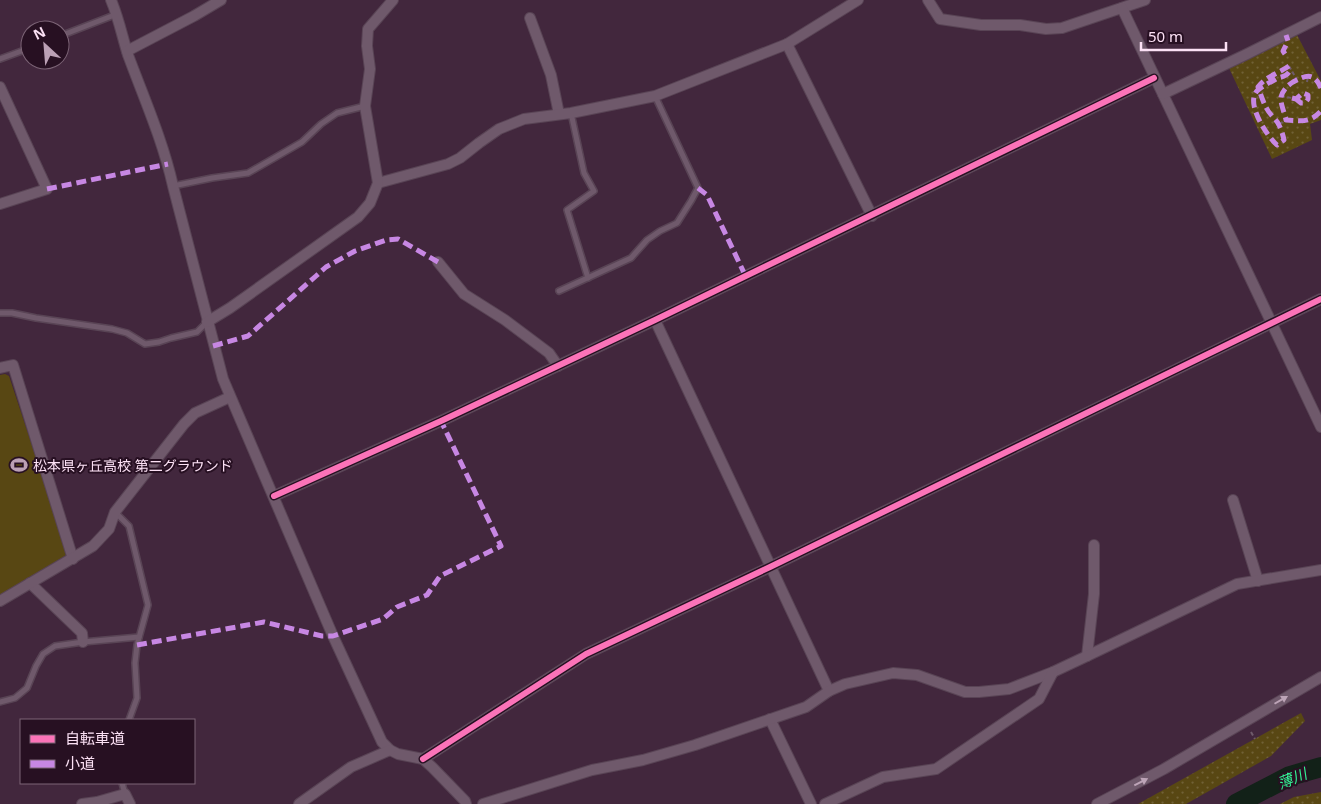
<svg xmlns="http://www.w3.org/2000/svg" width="1321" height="804" viewBox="0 0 1321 804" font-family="'Noto Sans','Noto Sans JP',sans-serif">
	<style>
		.park { fill: url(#park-dots) }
		.pitch { fill: #584713 }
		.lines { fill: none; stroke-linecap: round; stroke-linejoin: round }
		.river { stroke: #122118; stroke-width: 20 }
		.lane-casing { stroke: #594455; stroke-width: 8 }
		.street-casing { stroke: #594455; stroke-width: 12 }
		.path { stroke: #6f5b6b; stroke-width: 2; stroke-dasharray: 4 2.5; stroke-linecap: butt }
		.lane { stroke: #6f596b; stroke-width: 5 }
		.street { stroke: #6f596b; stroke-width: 10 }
		.quiet { stroke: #c787e3; stroke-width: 5; stroke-dasharray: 10 5; stroke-linecap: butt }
		.cycleway-casing { stroke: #271022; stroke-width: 9 }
		.cycleway { stroke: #fb73b8; stroke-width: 6 }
		.oneway { fill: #bda4b7 }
		.labels { text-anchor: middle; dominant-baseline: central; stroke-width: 4; stroke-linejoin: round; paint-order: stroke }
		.poi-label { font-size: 14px; fill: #fce1f5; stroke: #271022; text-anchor: start }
		.water-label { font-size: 15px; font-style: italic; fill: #32f394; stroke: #271022 }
	</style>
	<defs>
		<pattern id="park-dots" width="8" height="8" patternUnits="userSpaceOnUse" patternTransform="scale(1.25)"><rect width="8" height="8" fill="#584713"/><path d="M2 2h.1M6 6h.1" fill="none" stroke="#716136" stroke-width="1.8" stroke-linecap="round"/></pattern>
	</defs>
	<rect width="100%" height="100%" fill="#42273d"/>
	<g class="park">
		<polygon points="1296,33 1321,81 1321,120 1310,124 1312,140 1272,159 1228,66"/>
		<polygon points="1301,713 1305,721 1271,756 1186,804 1138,804"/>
		<polygon points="1321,792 1321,804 1280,804 1294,797"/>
	</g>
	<polygon class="pitch" points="5,374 9,376 68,554 6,592 0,597 0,375"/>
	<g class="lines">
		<polyline class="river" points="1236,804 1290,776 1321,767"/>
		<g class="lane-casing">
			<g id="lane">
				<polyline points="60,36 117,14"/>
				<polyline points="0,59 30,48"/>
				<polyline points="571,113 584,173 594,191 567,210 588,278"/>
				<polyline points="173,186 212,178 248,173 302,142 321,124 337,113 365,106"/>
				<polyline points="559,291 631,258 647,240 660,231 677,223 691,201 698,188 655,96"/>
				<polyline points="0,313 12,313 36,318 112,329 127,333 145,344 159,342 171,338 197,332 207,322"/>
				<polyline points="115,512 129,526 148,605 137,645 135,663 137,698 129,720"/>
				<polyline points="0,702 15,698 27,688 36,666 43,654 55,646 83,642 139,637"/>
				<polyline points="122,783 125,794"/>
			</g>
		</g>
		<g class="street-casing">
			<g id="street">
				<path d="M 111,0 C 119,19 122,36 128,55 C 144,98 163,141 173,186 L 223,379 L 333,636 L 382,742 L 390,750 L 398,754 L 423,759 L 432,767 L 465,801 L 466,804"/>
				<polyline points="928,0 940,19 981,25 1020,25 1046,29 1062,28 1145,0"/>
				<polyline points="1122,8 1321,427"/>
				<polyline points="530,18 551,75 559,114"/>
				<polyline points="787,44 872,216"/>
				<polyline points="127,51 194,16 221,0"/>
				<polyline points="0,87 47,189 0,204"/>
				<polyline points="1163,94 1247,54 1321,17"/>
				<polyline points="378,183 448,164 460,158 479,143 499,129 524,119 571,113 655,96 787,44 858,0"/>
				<polyline points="438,262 464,294 505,320 549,353 558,366"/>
				<polyline points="655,320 829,691"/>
				<polyline points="207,322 230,308 358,217 370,203 378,183 365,106 370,69 367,46 368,29 393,0"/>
				<polyline points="0,368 13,365 73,559"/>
				<polyline points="274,496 441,421 655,320 1154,78"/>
				<polyline points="1233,500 1258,581"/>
				<polyline points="30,583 82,633 83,642"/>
				<polyline points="0,601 93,546 109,529 115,512 184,424 195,413 230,397"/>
				<polyline points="1087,656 1094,594 1094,545"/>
				<polyline points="770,719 811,804"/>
				<polyline points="423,759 586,654 770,567 1321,299"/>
				<polyline points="82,804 97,802 125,794 130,804"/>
				<polyline points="299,804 351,767 390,750"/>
				<polyline points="483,804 592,770 643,760 695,745 806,707 829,691 845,684 893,673 917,675 965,692 979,692 1009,689 1053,672 1087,656 1237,584 1321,570"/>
				<polyline points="825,804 883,777 936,769 1039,699 1053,672"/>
				<polyline points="1097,804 1164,769 1321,677"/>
			</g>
		</g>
		<g class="path">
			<polyline points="1289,66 1297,80"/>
			<polyline points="1307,82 1308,76"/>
			<polyline points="1281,96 1292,98"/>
			<polyline points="1279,124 1286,120"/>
			<polyline points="1251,732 1255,739"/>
		</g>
		<use href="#lane" class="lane"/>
		<use href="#street" class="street"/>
		<g class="quiet">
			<polyline points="1285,54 1283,51 1288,41 1286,35"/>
			<path d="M 1289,66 C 1279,73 1265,77 1258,87 C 1261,95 1263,102 1267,109 C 1270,115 1277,120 1279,125 C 1281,129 1283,135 1284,140 L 1277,145 C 1267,136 1244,102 1258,90 C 1264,85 1271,82 1278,78 C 1281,77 1283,77 1286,75 C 1288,74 1289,72 1291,70"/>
			<path d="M 1321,88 C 1314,72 1306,75 1293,82 C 1287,86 1283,90 1281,97 C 1280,103 1285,114 1286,120 C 1302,121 1310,123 1321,111"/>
			<polyline points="1292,98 1296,99 1303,93 1308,95 1308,99 1305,103 1301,103 1296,99"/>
			<polyline points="698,188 707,195 746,277"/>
			<polyline points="47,189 168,164"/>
			<polyline points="213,346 248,336 316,276 326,267 355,251 386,240 398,239 438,262"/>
			<polyline points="137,645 264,622 322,636 333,636 383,619 397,607 427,595 440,576 501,546 441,421"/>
		</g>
		<g class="cycleway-casing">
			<g id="cycleway">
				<polyline points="274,496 441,421 655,320 1154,78"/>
				<polyline points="423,759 586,654 770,567 1321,299"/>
			</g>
		</g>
		<use href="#cycleway" class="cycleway"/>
	</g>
	<defs><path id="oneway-solid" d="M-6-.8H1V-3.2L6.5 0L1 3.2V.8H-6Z" transform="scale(1.25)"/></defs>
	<g class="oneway">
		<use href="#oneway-solid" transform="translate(1281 700) rotate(-30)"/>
		<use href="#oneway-solid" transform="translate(1141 782) rotate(-27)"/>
	</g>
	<defs>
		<g id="stadium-bare" transform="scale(1.35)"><path d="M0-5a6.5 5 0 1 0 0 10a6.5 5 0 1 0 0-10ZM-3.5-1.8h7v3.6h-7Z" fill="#bba0b5" stroke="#271022" stroke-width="2.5" paint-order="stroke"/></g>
	</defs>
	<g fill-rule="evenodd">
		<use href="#stadium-bare" x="19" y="465"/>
	</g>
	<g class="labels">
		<g class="poi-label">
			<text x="33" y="465">松本県ヶ丘高校 第二グラウンド</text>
		</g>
		<g class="water-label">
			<text transform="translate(1292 778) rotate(-22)">薄川</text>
		</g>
	</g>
	<rect x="20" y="719" width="175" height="65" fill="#271022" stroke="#7c6476"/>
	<rect x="30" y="735" width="25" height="8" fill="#fb73b8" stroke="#7c6476"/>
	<text x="65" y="744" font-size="15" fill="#fce1f5">自転車道</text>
	<rect x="30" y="760" width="25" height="8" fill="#c787e3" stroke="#7c6476"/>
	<text x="65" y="769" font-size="15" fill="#fce1f5">小道</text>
	<g transform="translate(45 45) rotate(334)"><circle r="24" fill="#271022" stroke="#7c6476"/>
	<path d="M0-4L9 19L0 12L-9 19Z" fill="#bba0b5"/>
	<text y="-8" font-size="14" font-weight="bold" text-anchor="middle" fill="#fce1f5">N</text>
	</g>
	<path d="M1141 42v8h85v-8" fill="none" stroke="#fce1f5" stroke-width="2.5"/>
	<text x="1148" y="42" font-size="15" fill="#fce1f5" stroke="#271022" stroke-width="4" paint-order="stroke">50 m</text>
</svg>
